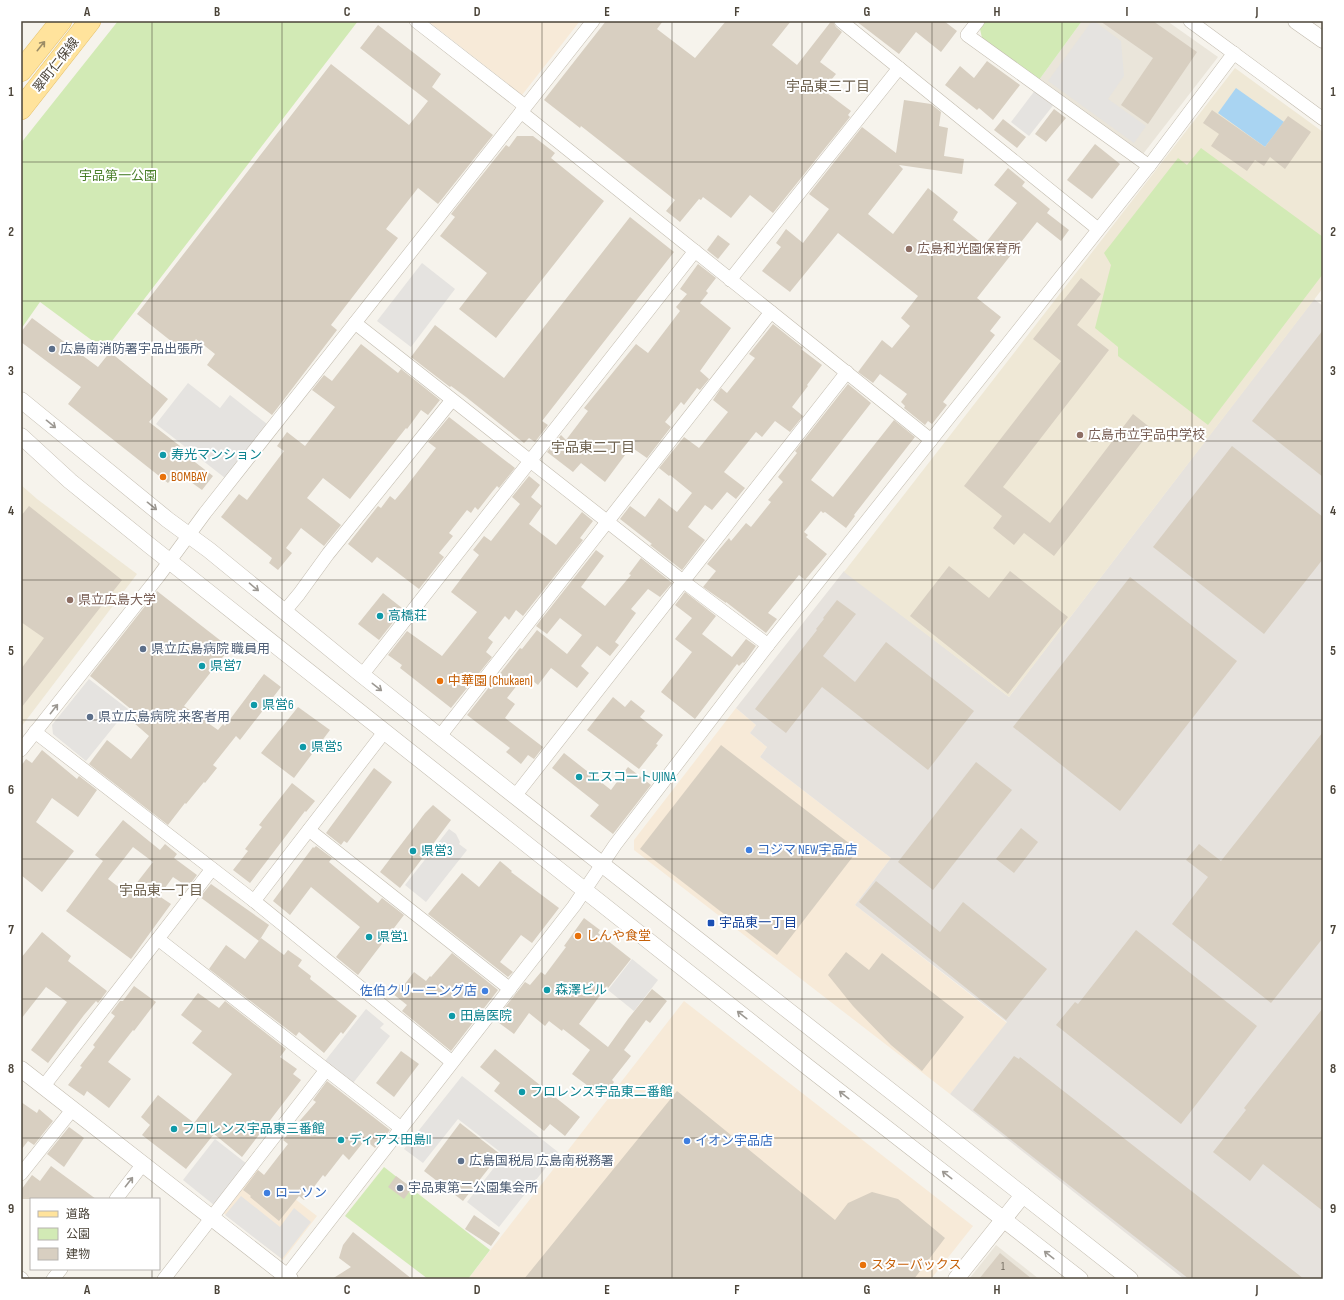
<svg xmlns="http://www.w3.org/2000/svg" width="1344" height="1300" viewBox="0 0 1344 1300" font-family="'Sofia Sans Condensed','Noto Sans JP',sans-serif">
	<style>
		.residential { fill: #eae5da }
		.commercial { fill: #f7ead8 }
		.industrial { fill: #e6e2dd }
		.education { fill: #efe8d6 }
		.green { fill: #d2eab5 }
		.parking { fill: #e5e3e0 }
		.water { fill: #a9d4f2 }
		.building { fill: #d8cfc1; fill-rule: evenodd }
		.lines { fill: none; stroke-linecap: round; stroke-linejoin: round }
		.minor-casing { stroke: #c2bbae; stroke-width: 14 }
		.tertiary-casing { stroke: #c2bbae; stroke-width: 17 }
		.primary-casing { stroke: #e6c16a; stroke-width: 22 }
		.minor { stroke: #fff; stroke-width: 13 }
		.tertiary { stroke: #fff; stroke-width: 16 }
		.primary { stroke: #ffe39c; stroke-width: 21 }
		.oneway { stroke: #9c8c66 }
		.oneway2 { stroke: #9c9892 }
		.grid { fill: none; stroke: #4b4439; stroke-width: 1; stroke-opacity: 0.55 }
		.education-dot { fill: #8d6e63; stroke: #fff; stroke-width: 1.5 }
		.service-dot { fill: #5c6f8a; stroke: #fff; stroke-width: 1.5 }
		.culture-dot { fill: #0f9aa8; stroke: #fff; stroke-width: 1.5 }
		.food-dot { fill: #e8710a; stroke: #fff; stroke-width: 1.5 }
		.shop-dot { fill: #3f7fe0; stroke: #fff; stroke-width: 1.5 }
		.transit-dot { fill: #1a4fb4; stroke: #fff; stroke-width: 1.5 }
		.labels { text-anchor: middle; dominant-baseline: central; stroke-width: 4; stroke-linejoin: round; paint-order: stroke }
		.number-label { font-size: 11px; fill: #6e675b }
		.street-label { font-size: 13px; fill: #4b4439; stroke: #fff }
		.park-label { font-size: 13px; fill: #4a7f2a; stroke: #fff }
		.education-label { font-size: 13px; fill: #785e54; stroke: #fff; text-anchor: start }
		.service-label { font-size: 13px; fill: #4e5e75; stroke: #fff; text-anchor: start }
		.culture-label { font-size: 13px; fill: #0d838f; stroke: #fff; text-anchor: start }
		.food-label { font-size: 13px; fill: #c56008; stroke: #fff; text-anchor: start }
		.shop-label { font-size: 13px; fill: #366cbe; stroke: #fff; text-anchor: start }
		.transit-label { font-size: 13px; fill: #164399; stroke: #fff; text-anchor: start }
		.neighbourhood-label { font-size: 14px; fill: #6e6250; stroke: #fff }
		.neatline { fill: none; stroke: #4b4439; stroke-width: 1.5 }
		.grid-label { font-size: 13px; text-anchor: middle; font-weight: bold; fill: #4b4439 }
	</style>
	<rect width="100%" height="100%" fill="#f6f3ec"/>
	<g class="residential">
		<polygon points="1082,21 1167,21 1218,57 1143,154 1039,80"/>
		<polygon points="996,1245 1039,1279 969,1279"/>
	</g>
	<g class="commercial">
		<polygon points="428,21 580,21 522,95"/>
		<polygon points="736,708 756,725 750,733 767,747 760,757 891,858 855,905 1007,1023 950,1094 634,850 634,840"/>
		<polygon points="684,1001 973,1226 931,1279 468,1279"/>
		<polygon points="255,1168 317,1216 283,1260 221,1211"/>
	</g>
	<polygon class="industrial" points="1314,299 1323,306 1323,1279 1184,1279 950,1094 1007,1022 855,905 891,858 760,757 767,747 750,733 756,725 736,708 844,571 1009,697"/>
	<g class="education">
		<polygon points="1235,68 1323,132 1323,288 1009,697 844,572"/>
		<polygon points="21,485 37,499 137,574 21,727"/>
	</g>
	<g class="green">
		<polygon points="118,21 358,21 105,350 40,302 21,329 21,143"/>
		<polygon points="986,21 1082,21 1039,80 982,38 980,29"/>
		<polygon points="1201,148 1323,237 1323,274 1208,425 1118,356 1118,347 1095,328 1111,265 1104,253 1178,158 1187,165"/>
		<polygon points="384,1167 490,1250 468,1279 428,1279 345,1216"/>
	</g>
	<g class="parking">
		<polygon points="1092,21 1094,21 1121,41 1124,76 1108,99 1146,126 1134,143 1048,81"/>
		<polygon points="1036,89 1055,103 1029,136 1011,122"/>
		<polygon points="422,263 455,289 411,347 377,321"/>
		<polygon points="188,383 220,408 230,395 267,424 225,478 156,424"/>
		<polygon points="89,679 128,709 86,761 53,734 52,725"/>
		<polygon points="449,829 456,834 460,842 459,844 467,850 426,902 405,885"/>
		<polygon points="632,959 658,980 634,1011 608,990"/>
		<polygon points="366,1009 384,1024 380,1028 390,1036 353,1083 325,1061"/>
		<polygon points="462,1076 558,1152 499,1227 467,1202 504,1155 458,1119 423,1163 404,1149"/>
		<polygon points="215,1139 247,1164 214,1205 183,1180"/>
		<polygon points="241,1196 280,1227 294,1208 311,1222 282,1259 225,1215"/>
	</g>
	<polygon class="water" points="1236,88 1284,122 1265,147 1218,113"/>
	<g class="building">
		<polygon points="606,21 663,21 657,29 695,58 726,21 791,21 772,45 797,65 829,24 831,21 833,21 836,27 842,32 820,62 836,74 823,90 851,111 848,115 850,117 773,213 750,195 731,218 703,197 701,200 699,199 680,222 666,211 675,200 581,126 580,128 544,100"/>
		<polygon points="856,21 944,21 957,31 941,52 916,32 899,54"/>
		<polygon points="1100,21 1153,21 1197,52 1148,124 1121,105 1153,58"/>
		<polygon points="378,25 441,74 432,87 493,135 438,204 418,188 386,229 398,238 331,325 337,330 272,415 207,365 215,354 196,339 186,353 137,314 331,64 409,125 428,101 360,48"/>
		<polygon points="987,61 1020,85 993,120 979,108 977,110 945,85 960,66 974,78"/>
		<polygon points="904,100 931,104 941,112 939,126 948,128 944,156 964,159 962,174 899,165 903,169 868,214 893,234 928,188 958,212 953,220 984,245 1017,203 994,185 1008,168 1025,182 1022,186 1050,209 1047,213 1069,230 1061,241 1037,222 977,298 1001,317 990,331 995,335 943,402 947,405 932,424 928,421 925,425 904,408 905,406 901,402 907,394 880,374 873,383 858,372 882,340 892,348 910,326 901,318 918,296 838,233 790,292 762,271 781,247 776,243 786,229 803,243 829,209 809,194 862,127 896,153"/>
		<polygon points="1054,109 1066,118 1046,142 1035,134"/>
		<polygon points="1212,110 1265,147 1288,116 1311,132 1285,169 1270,157 1264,166 1255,160 1247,171 1211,146 1219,134 1203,123"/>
		<polygon points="1003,119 1026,137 1017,148 994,130"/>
		<polygon points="517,136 533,136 555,153 551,158 604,201 496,338 459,309 487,273 440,236 455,217 451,214 506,145 509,147"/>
		<polygon points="1095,144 1120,164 1092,199 1067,180"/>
		<polygon points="630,217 674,252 542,421 548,425 535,442 529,438 524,443 466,397 451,386 450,387 411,357 435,325 504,378"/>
		<polygon points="718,235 730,244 718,259 707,250"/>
		<polygon points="698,264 716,278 706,291 708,293 700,303 731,328 700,371 709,379 700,390 697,388 684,405 681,402 665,422 671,427 647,458 631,447 605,482 581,463 573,472 547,452 561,435 566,440 588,411 584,408 636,344 648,353 680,311 676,307 687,294 680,289"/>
		<polygon points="1081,278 1101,294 1077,325 1109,350 1003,487 1050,523 1133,414 1152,429 1054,556 1024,533 1014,545 993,528 1002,516 964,486 1061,361 1033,339"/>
		<polygon points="32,318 98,367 110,352 168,399 149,422 180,446 178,449 213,476 202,490 177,472 168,483 68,404 81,387 21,342 21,332"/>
		<polygon points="773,324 803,348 801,349 822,365 807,385 808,386 792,407 803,416 790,432 775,421 762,437 756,432 724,472 745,488 736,499 727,492 712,510 705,505 688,527 705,540 682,570 650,545 652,544 620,519 630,506 645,517 659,498 677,512 692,493 670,475 669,476 659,468 684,437 699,448 728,412 713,400 721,388 727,393 755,358 749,354"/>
		<polygon points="1323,330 1323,477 1252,421"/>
		<polygon points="361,344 398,373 401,369 440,400 428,415 421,410 407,429 406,428 350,499 323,478 307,498 341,525 324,546 301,528 286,548 292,553 278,570 269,563 272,558 221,517 239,494 247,500 284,451 277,446 287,432 305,446 335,407 312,390 324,375 332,381"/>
		<polygon points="848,384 871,403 811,480 833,497 894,420 915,437 854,515 855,516 846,528 825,512 823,513 821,511 804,532 808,535 806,537 827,554 805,580 799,575 768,613 777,619 766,633 726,602 726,603 703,587 716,571 707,564 729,538 731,541 746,523 751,527 771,502 768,500 783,482 778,477 797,453 795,451"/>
		<polygon points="449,417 515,468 499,488 497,486 492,492 478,510 475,507 471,513 467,510 449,533 453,536 439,553 444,557 419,589 377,557 372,563 348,544 378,506 381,508 390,496 395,500 405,488 436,448 428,442"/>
		<polygon points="1232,446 1323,517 1323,559 1264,634 1153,547"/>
		<polygon points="529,476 540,485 531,497 542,506 529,524 556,545 582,512 593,521 580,538 583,540 523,616 516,610 509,620 505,616 488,638 493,642 486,652 492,657 451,708 400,668 402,665 388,655 407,631 442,656 477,612 451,592 479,555 473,550 484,536 491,541 520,504 512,497"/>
		<polygon points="29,506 122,580 21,708 21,669 44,638 21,622 21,516"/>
		<polygon points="596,550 604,556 581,587 605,606 631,575 629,574 641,558 672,583 660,597 648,589 631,609 636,613 615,642 619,645 610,656 597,646 581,666 589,673 577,688 551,668 538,685 525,675 507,698 515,704 505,718 543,747 534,759 528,755 521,764 506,752 510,748 467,715 520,648 522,649 537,630 567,654 582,635 560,618 547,634 536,626"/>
		<polygon points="949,566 989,598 1010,571 1068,617 1008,694 910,616"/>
		<polygon points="1130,577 1237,661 1120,811 1013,727"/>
		<polygon points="157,591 230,648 184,706 218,730 223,724 225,726 264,674 281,687 240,740 236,736 213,765 217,768 205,783 204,782 186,804 185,803 168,825 89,764 107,740 131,759 149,736 126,716 132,710 90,676"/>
		<polygon points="685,592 716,616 702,634 732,657 746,639 756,646 744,663 743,662 739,666 737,664 695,719 661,692 692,652 675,639 692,618 675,605"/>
		<polygon points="383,593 402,608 393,620 394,621 379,640 358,624"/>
		<polygon points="837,600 856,614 823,656 855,682 886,642 974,711 928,770 822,687 786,733 755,709 817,630 816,629 824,619 823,618"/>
		<polygon points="613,697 625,707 631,700 645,711 640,717 663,735 656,744 658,745 639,769 587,730"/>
		<polygon points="298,707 330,730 294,778 261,753"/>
		<polygon points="1323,732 1323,938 1271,1003 1172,924 1208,877 1186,860 1199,844 1221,861"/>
		<polygon points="721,745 858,850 777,955 640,849"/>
		<polygon points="42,750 77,779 79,776 97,790 78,817 52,798 36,822 74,851 42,892 21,875 21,766 26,759 32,763"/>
		<polygon points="564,753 611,790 628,767 651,785 613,834 590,816 599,805 552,768"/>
		<polygon points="976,762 1012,790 933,890 898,862"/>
		<polygon points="374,768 392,782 347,843 344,841 341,845 326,833"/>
		<polygon points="292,783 315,801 306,812 305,811 250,883 233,870 248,851 245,849 262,827 259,825"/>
		<polygon points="433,805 451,820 400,888 380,872 425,813"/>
		<path d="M 123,820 L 160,850 L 165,844 L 177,854 L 174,858 L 197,875 L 188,887 L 173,877 L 159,896 L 171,904 L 131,959 L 66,911 L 103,861 L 95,855 ZM 133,847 L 153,862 L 128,894 L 108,879 Z"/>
		<polygon points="1021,828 1038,842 1014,873 996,859"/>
		<polygon points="316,846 332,858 329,862 378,903 382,898 404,915 358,975 336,957 360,927 311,887 290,915 273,901 313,847 314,848"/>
		<polygon points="500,861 512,871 511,872 559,908 532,943 521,935 500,962 513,972 508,977 428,914 462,873 479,887"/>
		<polygon points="876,881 940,932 963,902 1047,969 1006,1020 859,902"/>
		<polygon points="211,884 269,925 259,941 200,897"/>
		<polygon points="584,918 600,930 598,933 631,959 608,988 607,986 579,1024 608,1047 628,1019 652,989 667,1001 650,1023 646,1020 624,1050 631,1056 612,1080 614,1082 603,1097 572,1074 590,1050 563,1029 562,1031 549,1021 545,1026 529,1013 514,1034 495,1020 525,982 530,985 541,972 545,975 566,947 564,946"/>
		<polygon points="1136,930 1257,1026 1181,1124 1056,1025 1075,1002 1078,1004"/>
		<polygon points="42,932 71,956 68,961 107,991 98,1003 96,1001 84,1015 48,1063 31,1050 67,1002 46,987 21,1019 21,958"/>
		<polygon points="261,938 284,955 288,950 302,960 298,966 311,976 310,979 357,1016 343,1034 341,1032 324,1053 299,1032 296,1036 209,969 226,945 245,959"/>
		<polygon points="846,952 869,970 882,953 964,1017 922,1071 891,1045 853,1006 828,975"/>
		<polygon points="452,953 498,990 451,1051 402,1011 407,1005 392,993 401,983 404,985 414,972 426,981 430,976 431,977"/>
		<polygon points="134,986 156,1002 134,1031 133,1030 108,1062 131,1079 109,1108 87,1091 84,1096 68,1085 82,1067 80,1066 95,1047 93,1045 115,1016 111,1013 120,1001 123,1001"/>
		<polygon points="198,993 219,1008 225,1001 286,1049 280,1057 297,1069 293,1074 301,1080 242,1157 214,1134 186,1169 142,1135 150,1125 141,1117 158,1095 194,1123 232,1074 192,1043 202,1031 181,1015"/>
		<polygon points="1323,1008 1323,1211 1263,1164 1250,1181 1213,1152 1246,1110 1244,1108"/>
		<polygon points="495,1049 580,1117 565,1136 550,1124 544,1131 494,1091 500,1083 480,1067"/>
		<polygon points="401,1051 419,1064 394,1097 376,1083"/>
		<polygon points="1014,1056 1019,1059 1020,1057 1304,1279 1189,1279 973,1110"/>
		<polygon points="327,1081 390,1130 375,1148 365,1140 349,1160 343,1154 325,1177 323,1175 304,1200 299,1196 279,1221 250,1197 251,1196 243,1190 258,1170 264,1175 288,1144 283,1140 316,1102 313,1100"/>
		<polygon points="677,1091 835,1220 848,1203 872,1192 898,1199 945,1238 914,1279 524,1279"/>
		<polygon points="21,1102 37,1113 39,1109 53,1121 34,1145 28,1141 21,1150"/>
		<polygon points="460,1123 500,1154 463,1201 424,1171"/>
		<polygon points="69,1127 84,1138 64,1167 47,1154"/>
		<polygon points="51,1166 96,1199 21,1199 21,1190 32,1175 40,1181"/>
		<polygon points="396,1176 412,1188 404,1199 388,1187"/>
		<polygon points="474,1215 500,1233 491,1246 465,1229"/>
		<polygon points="353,1232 412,1279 332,1279 351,1267 339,1258 343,1245"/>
		<polygon points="1000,1253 1032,1279 979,1279"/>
	</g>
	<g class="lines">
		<g class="minor-casing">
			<g id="minor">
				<polyline points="416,21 525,106"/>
				<polyline points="841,21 1098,229"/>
				<polyline points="978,21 967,35 1149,166"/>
				<polyline points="1190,21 1323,119"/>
				<polyline points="521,112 931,440"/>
				<polyline points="730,280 899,68"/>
				<polyline points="355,323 684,582 768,645"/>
				<polyline points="284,612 299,594 328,554 452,400"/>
				<polyline points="362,675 695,251"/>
				<polyline points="35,732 254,901 452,1062"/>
				<polyline points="440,736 771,312"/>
				<polyline points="21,750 158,577 205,513 593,21"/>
				<polyline points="515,796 847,372"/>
				<polyline points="309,830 510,989"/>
				<polyline points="254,901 385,731"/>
				<polyline points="158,939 401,1128"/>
				<polyline points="43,1087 212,869"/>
				<polyline points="21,1174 72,1110"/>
				<polyline points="116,1199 143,1164"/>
				<polyline points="21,1278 22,1279"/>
				<polyline points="53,1279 61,1269"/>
				<polyline points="164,1279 326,1070"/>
				<polyline points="284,1279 574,906 615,845 768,645 1149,166 1234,53"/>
			</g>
		</g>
		<g class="tertiary-casing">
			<g id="tertiary">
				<polyline points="1296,21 1323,40"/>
				<polyline points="21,400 168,520 209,550 362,675 515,796 1130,1279"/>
				<polyline points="21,436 70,481 149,545 809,1068 1080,1279"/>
				<polyline points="21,1069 290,1279"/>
				<polyline points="956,1279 1023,1195"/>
			</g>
		</g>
		<g class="primary-casing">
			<g id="primary">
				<polyline points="21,71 61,21"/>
				<polyline points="21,109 90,21"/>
			</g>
		</g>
		<use href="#minor" class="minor"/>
		<use href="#tertiary" class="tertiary"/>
		<use href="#primary" class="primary"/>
	</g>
	<defs><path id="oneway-shaft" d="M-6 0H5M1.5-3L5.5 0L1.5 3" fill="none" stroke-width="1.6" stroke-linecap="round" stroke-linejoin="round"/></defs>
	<use class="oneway" href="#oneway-shaft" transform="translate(41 46) rotate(-51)"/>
	<g class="oneway2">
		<use href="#oneway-shaft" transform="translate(51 424) rotate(39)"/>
		<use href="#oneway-shaft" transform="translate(152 506) rotate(39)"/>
		<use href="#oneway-shaft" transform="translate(254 587) rotate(40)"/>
		<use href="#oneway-shaft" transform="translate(377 687) rotate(38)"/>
		<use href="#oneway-shaft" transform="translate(54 709) rotate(-52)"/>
		<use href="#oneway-shaft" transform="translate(742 1015) rotate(-142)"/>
		<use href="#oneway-shaft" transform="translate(844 1095) rotate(-142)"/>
		<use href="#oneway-shaft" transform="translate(947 1175) rotate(-142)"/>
		<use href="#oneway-shaft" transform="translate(129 1182) rotate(-52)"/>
		<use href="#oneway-shaft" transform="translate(1049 1255) rotate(-142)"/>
	</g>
	<path class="grid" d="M 152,21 L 152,1199M 282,21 L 282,1279M 412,21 L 412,1279M 542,21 L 542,1279M 672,21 L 672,1279M 802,21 L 802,1279M 932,21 L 932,1279M 1062,21 L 1062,1279M 1192,21 L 1192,1279M 21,162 L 1323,162M 21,301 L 1323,301M 21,441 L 1323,441M 21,580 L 1323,580M 21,720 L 1323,720M 21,859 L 1323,859M 21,999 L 1323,999M 21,1138 L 1323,1138M 152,1269 L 152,1279"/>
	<g class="education-dot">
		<circle cx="909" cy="249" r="4"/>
		<circle cx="1080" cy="435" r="4"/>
		<circle cx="70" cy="600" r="4"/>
	</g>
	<g class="service-dot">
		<circle cx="52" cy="349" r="4"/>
		<circle cx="143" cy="649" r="4"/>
		<circle cx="90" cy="717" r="4"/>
		<circle cx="461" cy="1161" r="4"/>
		<circle cx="400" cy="1188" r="4"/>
	</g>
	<g class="culture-dot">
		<circle cx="163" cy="455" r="4"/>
		<circle cx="380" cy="616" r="4"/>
		<circle cx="202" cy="666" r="4"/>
		<circle cx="254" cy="705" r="4"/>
		<circle cx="303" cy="747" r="4"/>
		<circle cx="579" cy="777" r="4"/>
		<circle cx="413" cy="851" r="4"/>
		<circle cx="369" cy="937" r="4"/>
		<circle cx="547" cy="990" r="4"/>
		<circle cx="452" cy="1016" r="4"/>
		<circle cx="522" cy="1092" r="4"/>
		<circle cx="174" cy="1129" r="4"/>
		<circle cx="341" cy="1140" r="4"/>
	</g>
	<g class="food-dot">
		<circle cx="163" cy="477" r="4"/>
		<circle cx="440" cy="681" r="4"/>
		<circle cx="578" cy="936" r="4"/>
		<circle cx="863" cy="1265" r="4"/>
	</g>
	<g class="shop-dot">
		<circle cx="749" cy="850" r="4"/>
		<circle cx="485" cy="991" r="4"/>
		<circle cx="687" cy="1141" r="4"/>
		<circle cx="267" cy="1193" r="4"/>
	</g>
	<rect class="transit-dot" x="707" y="919" width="8" height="8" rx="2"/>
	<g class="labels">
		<g class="number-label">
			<text x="1003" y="1266">1</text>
		</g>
		<g class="street-label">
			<text transform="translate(56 65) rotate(-52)">翠町仁保線</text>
		</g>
		<g class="park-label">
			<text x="118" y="176">宇品第一公園</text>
		</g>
		<g class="education-label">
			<text x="917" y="249">広島和光園保育所</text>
			<text x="1088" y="435">広島市立宇品中学校</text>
			<text x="78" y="600">県立広島大学</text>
		</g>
		<g class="service-label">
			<text x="60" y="349">広島南消防署宇品出張所</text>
			<text x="151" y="649">県立広島病院 職員用</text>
			<text x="98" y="717">県立広島病院 来客者用</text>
			<text x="469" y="1161">広島国税局 広島南税務署</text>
			<text x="408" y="1188">宇品東第二公園集会所</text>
		</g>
		<g class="culture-label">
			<text x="171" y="455">寿光マンション</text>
			<text x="388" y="616">高橋荘</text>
			<text x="210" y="666">県営7</text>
			<text x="262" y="705">県営6</text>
			<text x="311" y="747">県営5</text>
			<text x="587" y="777">エスコートUJINA</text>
			<text x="421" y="851">県営3</text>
			<text x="377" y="937">県営1</text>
			<text x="555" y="990">森澤ビル</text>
			<text x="460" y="1016">田島医院</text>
			<text x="530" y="1092">フロレンス宇品東二番館</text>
			<text x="182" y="1129">フロレンス宇品東三番館</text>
			<text x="349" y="1140">ディアス田島II</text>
		</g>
		<g class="food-label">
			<text x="171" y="477">BOMBAY</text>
			<text x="448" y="681">中華園 (Chukaen)</text>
			<text x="586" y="936">しんや食堂</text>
			<text x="871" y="1265">スターバックス</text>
		</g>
		<g class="shop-label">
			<text x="757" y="850">コジマ NEW宇品店</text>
			<text x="477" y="991" text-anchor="end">佐伯クリーニング店</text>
			<text x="695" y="1141">イオン宇品店</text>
			<text x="275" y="1193">ローソン</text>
		</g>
		<g class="transit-label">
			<text x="719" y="923">宇品東一丁目</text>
		</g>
		<g class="neighbourhood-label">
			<text x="828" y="86">宇品東三丁目</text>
			<text x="593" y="447">宇品東二丁目</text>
			<text x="161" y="890">宇品東一丁目</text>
		</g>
	</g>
	<rect width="1344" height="1300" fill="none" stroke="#ffffff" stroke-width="44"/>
	<rect x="30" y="1198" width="130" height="72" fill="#ffffff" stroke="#b7b4b0"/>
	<rect x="38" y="1211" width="20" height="6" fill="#ffe39c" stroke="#b7b4b0"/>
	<text x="66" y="1218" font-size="12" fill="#4b4439">道路</text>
	<rect x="38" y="1228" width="20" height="12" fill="#d2eab5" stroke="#b7b4b0"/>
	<text x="66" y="1238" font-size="12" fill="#4b4439">公園</text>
	<rect x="38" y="1248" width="20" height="12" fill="#d8cfc1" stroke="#b7b4b0"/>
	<text x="66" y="1258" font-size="12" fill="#4b4439">建物</text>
	<rect x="22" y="22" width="1300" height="1256" class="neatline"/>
	<g class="grid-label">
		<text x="87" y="16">A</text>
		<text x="217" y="16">B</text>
		<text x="347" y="16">C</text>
		<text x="477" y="16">D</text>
		<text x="607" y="16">E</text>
		<text x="737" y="16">F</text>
		<text x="867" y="16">G</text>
		<text x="997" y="16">H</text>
		<text x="1127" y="16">I</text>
		<text x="1257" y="16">J</text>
		<text x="11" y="96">1</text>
		<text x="1333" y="96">1</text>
		<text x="11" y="236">2</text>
		<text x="1333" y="236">2</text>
		<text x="11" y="375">3</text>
		<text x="1333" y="375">3</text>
		<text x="11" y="515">4</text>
		<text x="1333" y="515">4</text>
		<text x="11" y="655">5</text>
		<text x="1333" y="655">5</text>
		<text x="11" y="794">6</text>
		<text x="1333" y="794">6</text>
		<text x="11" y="934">7</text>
		<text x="1333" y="934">7</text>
		<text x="11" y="1073">8</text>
		<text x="1333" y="1073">8</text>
		<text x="11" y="1213">9</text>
		<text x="1333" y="1213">9</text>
		<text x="87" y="1294">A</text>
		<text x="217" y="1294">B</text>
		<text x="347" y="1294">C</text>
		<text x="477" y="1294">D</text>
		<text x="607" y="1294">E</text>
		<text x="737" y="1294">F</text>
		<text x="867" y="1294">G</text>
		<text x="997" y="1294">H</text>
		<text x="1127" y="1294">I</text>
		<text x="1257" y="1294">J</text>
	</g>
</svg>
